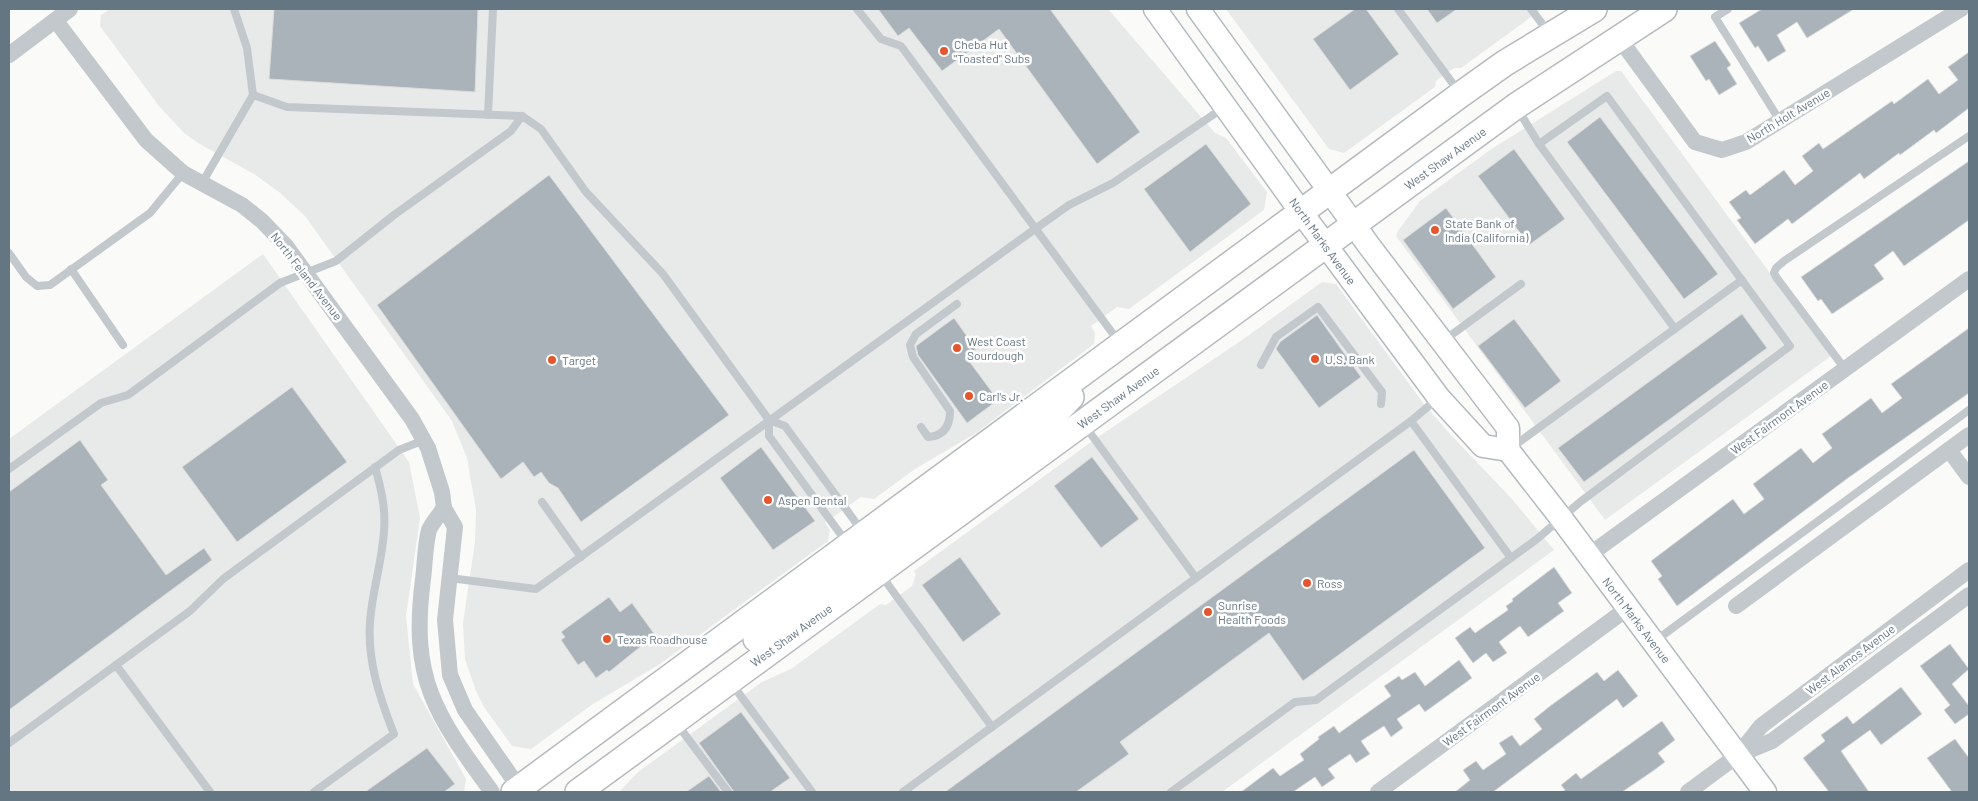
<svg xmlns="http://www.w3.org/2000/svg" width="1978" height="801" viewBox="0 0 1978 801" font-family="Barlow,sans-serif">
	<style>
		.built { fill: #e8e9e9 }
		.building { fill: #aab3b9; stroke: #dcdcda }
		.lines { fill: none; stroke-linecap: round; stroke-linejoin: round }
		.secondary-casing { stroke: #b3babf; stroke-width: 25 }
		.primary-casing { stroke: #b5babe; stroke-width: 28 }
		.service { stroke: #c3c8cc; stroke-width: 8 }
		.minor { stroke: #c3c8cc; stroke-width: 16 }
		.secondary { stroke: #fff; stroke-width: 22 }
		.primary { stroke: #fff; stroke-width: 25 }
		.poi-dot { fill: #e4572e; stroke: #fff; stroke-width: 2 }
		.labels { text-anchor: middle; dominant-baseline: central; stroke-width: 5; stroke-linejoin: round; paint-order: stroke }
		.poi-label { font-size: 12px; fill: #657683; stroke: #fff; text-anchor: start }
		.street-label { font-size: 12px; fill: #657683; stroke: #fff }
	</style>
	<rect width="100%" height="100%" fill="#fafaf8"/>
	<g class="built">
		<polygon points="110,9 1108,9 1215,133 1226,138 1267,192 1264,210 1129,309 1117,307 1091,326 1095,333 1094,344 976,433 915,469 874,499 861,497 825,523 830,530 828,541 660,664 593,704 531,749 512,746 484,707 476,691 465,659 463,623 475,542 476,510 467,458 452,421 305,216 279,192 254,174 198,143 184,133 159,106 100,26 101,15"/>
		<polygon points="1226,9 1542,9 1461,68 1454,68 1436,81 1435,87 1344,153 1329,149"/>
		<polygon points="1616,71 1621,71 1831,356 1605,520 1396,236 1398,231 1420,201 1490,150"/>
		<polygon points="263,254 409,462 420,518 406,616 413,684 466,779 464,792 9,792 9,439"/>
		<polygon points="1322,282 1336,284 1424,404 1450,434 1512,499 1554,550 1222,792 619,792 638,772 762,682 791,669 880,604 886,605 912,586 916,574 914,571 1098,437 1245,338"/>
	</g>
	<g class="building">
		<polygon points="274,9 478,9 475,92 269,79"/>
		<polygon points="878,9 1050,9 1140,132 1097,164 999,29 942,71 909,28 898,36"/>
		<polygon points="1355,9 1366,9 1399,54 1350,90 1313,39"/>
		<polygon points="1427,9 1457,9 1437,23"/>
		<polygon points="1762,9 1854,9 1807,38 1797,22 1777,35 1786,51 1768,62 1758,46 1755,48 1739,23"/>
		<polygon points="1715,41 1731,65 1727,68 1737,84 1719,95 1709,79 1706,81 1690,56"/>
		<polygon points="1969,52 1969,108 1936,133 1934,130 1900,155 1899,153 1864,179 1860,173 1792,224 1788,219 1755,244 1737,220 1741,218 1729,202 1746,190 1750,195 1784,170 1795,185 1813,171 1802,156 1819,143 1823,149 1892,101 1894,104 1928,79 1939,94 1958,80 1948,67"/>
		<polygon points="1600,117 1718,274 1684,299 1567,142"/>
		<polygon points="1206,144 1251,204 1190,252 1144,189"/>
		<polygon points="1514,149 1565,219 1529,245 1478,176"/>
		<polygon points="1969,161 1969,220 1904,266 1893,251 1874,265 1884,279 1832,314 1821,299 1818,301 1801,277"/>
		<polygon points="549,175 729,415 581,522 558,488 549,483 541,472 534,477 523,462 501,479 377,305"/>
		<polygon points="1446,208 1496,277 1453,309 1403,240"/>
		<polygon points="1742,314 1767,348 1584,482 1558,448"/>
		<polygon points="1317,315 1361,377 1319,408 1276,349 1280,342"/>
		<polygon points="954,318 976,349 966,357 998,400 967,423 918,355 916,346"/>
		<polygon points="1514,319 1561,381 1525,408 1478,346"/>
		<polygon points="1969,328 1969,393 1848,478 1677,606 1658,579 1662,576 1651,561 1733,499 1744,514 1764,499 1753,484 1801,448 1813,463 1832,448 1822,434 1871,398 1882,413 1902,398 1891,384"/>
		<polygon points="292,387 347,462 237,542 182,467"/>
		<polygon points="80,440 108,480 101,485 166,575 204,548 212,560 9,710 9,492"/>
		<polygon points="761,447 815,521 773,550 720,478"/>
		<polygon points="1414,450 1485,548 1303,681 1269,633 1120,742 1129,754 1076,792 945,792"/>
		<polygon points="1092,457 1139,519 1101,548 1054,486"/>
		<polygon points="960,557 1001,614 963,642 922,585"/>
		<polygon points="1554,567 1572,593 1558,603 1564,611 1528,637 1520,626 1499,642 1507,653 1493,662 1486,653 1473,663 1455,638 1470,627 1475,633 1508,610 1506,606 1513,601 1512,599"/>
		<polygon points="609,597 620,612 632,603 655,635 609,672 607,670 596,678 584,661 578,665 561,640 565,637 561,632"/>
		<polygon points="1950,644 1969,669 1952,684 1969,706 1969,714 1955,724 1944,710 1950,705 1920,666"/>
		<polygon points="1459,660 1472,678 1425,712 1419,704 1397,719 1403,728 1391,737 1384,726 1361,741 1370,754 1356,763 1350,754 1328,769 1335,778 1322,787 1315,777 1293,792 1241,792 1273,768 1280,776 1304,760 1300,754 1319,739 1318,737 1334,726 1339,733 1391,696 1384,686 1399,676 1402,680 1415,672 1425,686"/>
		<polygon points="1618,670 1638,696 1623,708 1617,699 1493,792 1455,792 1470,780 1463,770 1476,761 1483,770 1506,754 1499,743 1512,735 1520,746 1542,729 1534,719 1550,706 1597,672 1604,681"/>
		<polygon points="1901,687 1922,714 1881,745 1870,730 1841,751 1869,792 1829,792 1803,758 1825,741 1821,735 1847,716 1853,724"/>
		<polygon points="741,712 790,778 770,792 734,792 699,743"/>
		<polygon points="1662,721 1675,740 1658,753 1665,762 1653,771 1622,792 1562,792 1565,790 1561,785 1576,773 1581,779"/>
		<polygon points="1955,739 1969,758 1969,792 1952,792 1927,758"/>
		<polygon points="427,748 455,784 444,792 365,792"/>
		<polygon points="709,776 721,792 686,792"/>
	</g>
	<g class="lines">
		<g class="secondary-casing">
			<g id="secondary">
				<polyline points="1155,9 1301,212 1439,398 1483,446 1508,450"/>
				<polyline points="1198,9 1370,247 1508,428 1508,450 1561,518 1765,792"/>
			</g>
		</g>
		<g class="primary-casing">
			<g id="primary">
				<polyline points="878,571 876,557 884,545 1045,424 1071,397"/>
				<polyline points="756,639 857,564 865,550 866,535"/>
				<polyline points="514,792 1460,95 1505,63 1594,9"/>
				<polyline points="578,792 1516,106 1664,9"/>
			</g>
		</g>
		<g class="service">
			<polyline points="857,9 881,39 901,46 1119,342"/>
			<polyline points="1398,9 1459,92"/>
			<polyline points="1531,9 1549,33"/>
			<polyline points="1728,9 1715,17 1780,121"/>
			<polyline points="253,95 287,107 522,116"/>
			<polyline points="1517,108 1539,144 1675,329"/>
			<polyline points="488,115 493,9"/>
			<polyline points="202,183 253,95 247,48 234,9"/>
			<polyline points="9,253 26,277 37,286 50,285 150,213 183,173"/>
			<polyline points="71,269 123,345"/>
			<polyline points="1443,341 1521,284"/>
			<polyline points="1261,365 1276,337 1318,307 1382,392 1381,404"/>
			<polyline points="1845,369 1776,277 1774,273 1776,268 1784,261 1969,136"/>
			<polyline points="769,420 769,436 847,543"/>
			<polyline points="1411,421 1511,558"/>
			<polyline points="1085,426 1196,578"/>
			<path d="M 921,427 L 928,437 C 944,436 950,426 950,411 L 913,357 L 910,345 L 916,334 L 957,304"/>
			<polyline points="1511,448 1742,280"/>
			<polyline points="9,469 101,403 128,395 280,283 336,261 394,215 511,131 522,116 541,129 586,192 663,274 769,420 785,426 862,531"/>
			<polyline points="542,502 581,557"/>
			<polyline points="881,575 992,727"/>
			<polyline points="450,578 536,589 1035,229 1069,205 1113,183 1223,108"/>
			<polyline points="1655,641 1969,410"/>
			<polyline points="116,665 210,792"/>
			<polyline points="732,684 812,792"/>
			<polyline points="677,724 728,792"/>
			<polyline points="9,743 190,611 223,579 399,450 424,440"/>
			<path d="M 314,792 L 394,734 C 380,699 367,660 370,622 C 372,592 382,562 384,531 C 386,509 381,488 375,467"/>
			<polyline points="903,792 1411,421 1437,399"/>
			<polyline points="1171,792 1295,702 1316,700 1537,539 1580,502 1790,346 1607,96 1539,144"/>
		</g>
		<g class="minor">
			<polyline points="56,21 146,140 183,173 242,205 262,221 286,246 412,419 428,448 442,492 444,508 455,527 445,620 450,675 465,710 522,792"/>
			<polyline points="1619,38 1695,142 1722,150 1746,142 1961,9"/>
			<polyline points="9,55 70,9"/>
			<polyline points="1949,450 1969,477"/>
			<path d="M 444,508 C 439,515 432,523 429,530 C 425,545 425,564 423,579 C 410,680 435,714 492,792"/>
			<polyline points="1589,555 1969,279"/>
			<polyline points="1736,606 1969,435"/>
			<polyline points="1739,754 1761,726 1969,570"/>
			<polyline points="1378,792 1628,608"/>
			<polyline points="1688,792 1738,755 1772,741 1969,595"/>
		</g>
		<use href="#secondary" class="secondary"/>
		<use href="#primary" class="primary"/>
	</g>
	<g class="poi-dot">
		<circle cx="944" cy="51" r="5"/>
		<circle cx="1435" cy="230" r="5"/>
		<circle cx="957" cy="348" r="5"/>
		<circle cx="1315" cy="359" r="5"/>
		<circle cx="552" cy="360" r="5"/>
		<circle cx="969" cy="396" r="5"/>
		<circle cx="768" cy="500" r="5"/>
		<circle cx="1307" cy="583" r="5"/>
		<circle cx="1208" cy="612" r="5"/>
		<circle cx="607" cy="639" r="5"/>
	</g>
	<g class="labels">
		<g class="poi-label">
			<text x="954" y="44">Cheba Hut<tspan x="954" dy="14">"Toasted" Subs</tspan></text>
			<text x="1445" y="223">State Bank of<tspan x="1445" dy="14">India (California)</tspan></text>
			<text x="967" y="341">West Coast<tspan x="967" dy="14">Sourdough</tspan></text>
			<text x="1325" y="359">U.S. Bank</text>
			<text x="562" y="360">Target</text>
			<text x="979" y="396">Carl's Jr.</text>
			<text x="778" y="500">Aspen Dental</text>
			<text x="1317" y="583">Ross</text>
			<text x="1218" y="605">Sunrise<tspan x="1218" dy="14">Health Foods</tspan></text>
			<text x="617" y="639">Texas Roadhouse</text>
		</g>
		<g class="street-label">
			<text transform="translate(1788 115) rotate(-31)">North Holt Avenue</text>
			<text transform="translate(1445 158) rotate(-36)">West Shaw Avenue</text>
			<text transform="translate(1323 241) rotate(54)">North Marks Avenue</text>
			<text transform="translate(307 276) rotate(52)">North Feland Avenue</text>
			<text transform="translate(1118 397) rotate(-36)">West Shaw Avenue</text>
			<text transform="translate(1779 417) rotate(-36)">West Fairmont Avenue</text>
			<text transform="translate(1637 620) rotate(53)">North Marks Avenue</text>
			<text transform="translate(791 635) rotate(-36)">West Shaw Avenue</text>
			<text transform="translate(1850 659) rotate(-37)">West Alamos Avenue</text>
			<text transform="translate(1491 709) rotate(-36)">West Fairmont Avenue</text>
		</g>
	</g>
	<rect width="1978" height="801" fill="none" stroke="#657683" stroke-width="20"/>
</svg>
